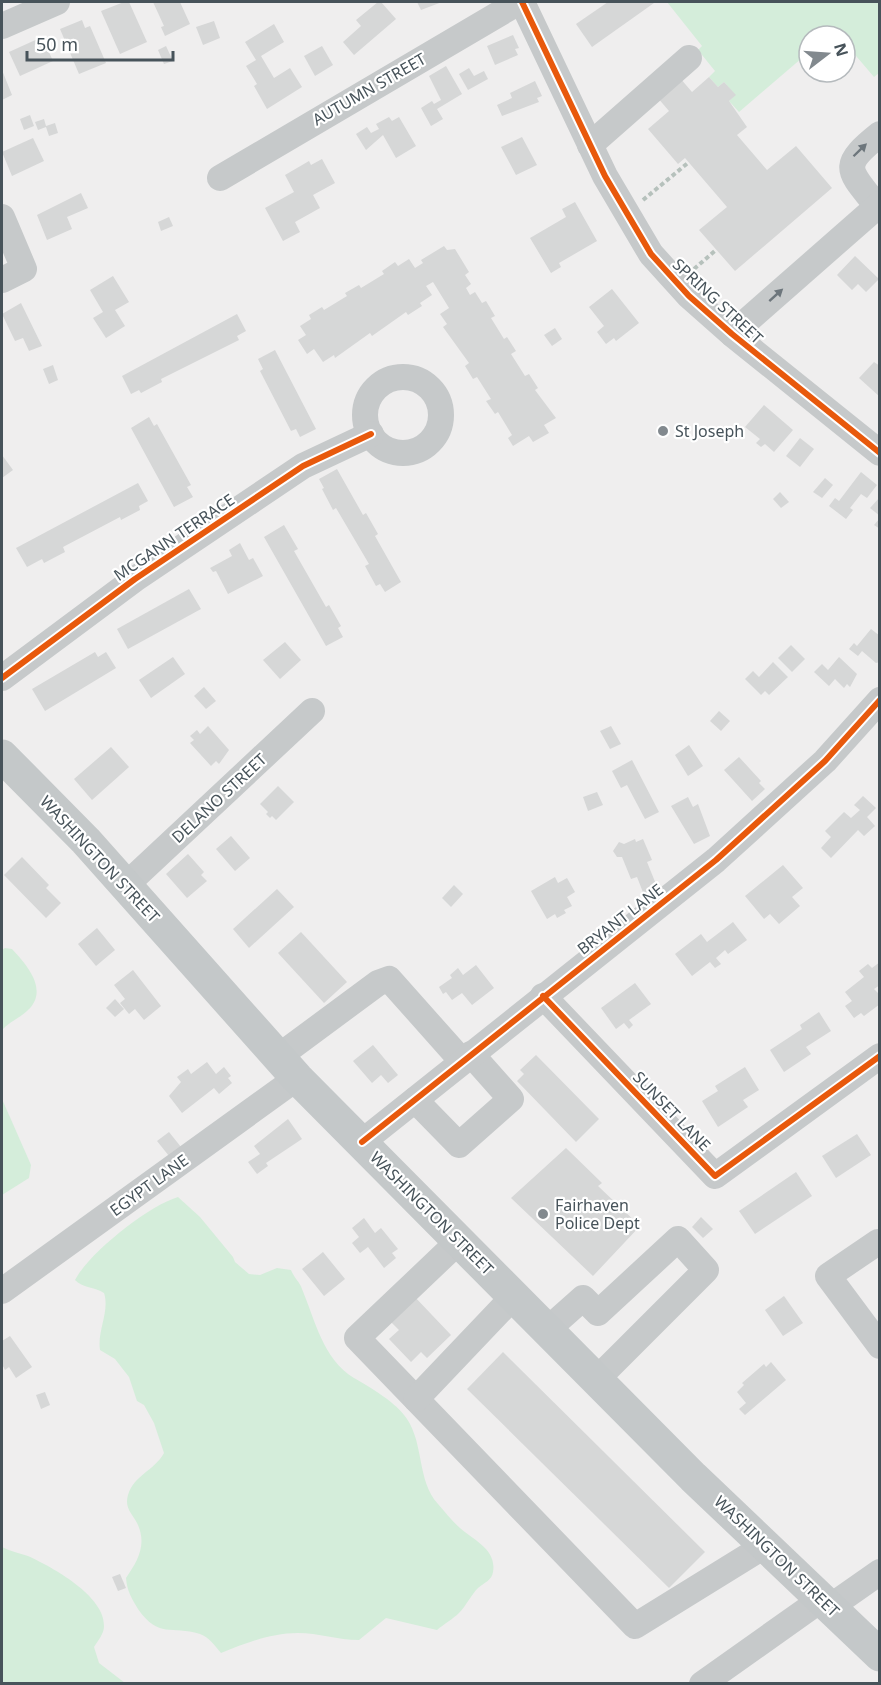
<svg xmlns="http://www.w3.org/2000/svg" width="881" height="1685" viewBox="0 0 881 1685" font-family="'Noto Sans',sans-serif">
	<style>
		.green { fill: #d4edda }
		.building { fill: #d6d7d7 }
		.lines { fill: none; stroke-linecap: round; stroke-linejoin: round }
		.path { stroke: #b6c1bc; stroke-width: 4; stroke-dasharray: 4.5 3; stroke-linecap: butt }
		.minor { stroke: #c6c9ca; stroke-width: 26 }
		.major { stroke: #c4c8c9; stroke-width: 33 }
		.cycleway-casing { stroke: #fff; stroke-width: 10 }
		.cycleway { stroke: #e8590c; stroke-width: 6 }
		.oneway { fill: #6d767c }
		.poi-dot { fill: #82898e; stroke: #fff; stroke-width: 2 }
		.labels { text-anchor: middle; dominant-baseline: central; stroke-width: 4.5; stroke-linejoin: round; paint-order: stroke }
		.street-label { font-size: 16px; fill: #47535a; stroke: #fff }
		.poi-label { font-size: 16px; fill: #47535a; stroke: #fff; text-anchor: start }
	</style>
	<rect width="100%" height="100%" fill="#efeeee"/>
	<g class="green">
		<polygon points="667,2 879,2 879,73 874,77 845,43 845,36 840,36 835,31 829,36 809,36 809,52 739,112 729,101 735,95 724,82 718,87 709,77 715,71 698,50 702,46"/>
		<path d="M 5,948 L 12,949 C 27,965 49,990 28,1010 C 20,1018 9,1022 2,1030 L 2,950 Z"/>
		<polygon points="2,1099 31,1165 29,1178 2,1195"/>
		<path d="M 178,1197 L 200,1217 L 233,1257 L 235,1262 L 249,1274 L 260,1275 L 277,1268 L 291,1270 C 294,1278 300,1282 302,1289 C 315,1320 323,1359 354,1378 C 370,1387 397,1403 407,1419 C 424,1444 417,1481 438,1504 C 445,1512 452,1521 460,1528 C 473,1540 497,1549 493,1572 C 492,1580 484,1583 478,1588 C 471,1595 466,1606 459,1613 C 453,1619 444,1624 437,1630 L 386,1618 L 359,1640 C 338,1640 318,1633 298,1633 C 271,1633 246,1643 221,1653 C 215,1646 209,1637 200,1634 C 171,1625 159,1639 138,1609 C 132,1599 127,1591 126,1578 C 137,1562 147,1546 138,1525 C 133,1514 124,1509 128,1495 C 134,1475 154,1471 164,1453 L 154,1423 L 144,1405 L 137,1401 L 129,1377 L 115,1359 L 100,1350 C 97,1331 110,1311 104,1293 C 95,1287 82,1288 75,1280 C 89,1253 148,1206 178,1197 Z"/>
		<path d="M 2,1547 C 10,1551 19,1553 28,1556 C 52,1567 105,1596 104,1626 C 104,1634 98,1640 94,1647 L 99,1663 L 125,1683 L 2,1683 Z"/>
	</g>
	<g class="building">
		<polygon points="124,2 129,2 147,42 120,54 101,11"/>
		<polygon points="153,2 180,2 190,24 165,36 161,27 164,26"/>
		<polygon points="378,2 381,2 396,19 354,55 343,42 361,26 356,20"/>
		<polygon points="417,2 442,2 421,10"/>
		<polygon points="608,2 654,3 592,47 576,24"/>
		<polygon points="82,20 85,28 90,26 106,63 79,74 60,29"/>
		<polygon points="214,21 220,38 203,45 196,27"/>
		<polygon points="274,24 284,42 261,56 274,78 290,68 302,87 267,109 254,86 257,84 246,66 256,60 245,42"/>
		<polygon points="513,35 519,48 515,49 518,55 495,65 487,46"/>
		<polygon points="42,37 53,61 20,76 9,52"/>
		<polygon points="166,46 173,61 164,64 158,50"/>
		<polygon points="322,46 333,65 315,76 304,56"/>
		<polygon points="446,66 462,94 437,109 443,119 431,126 421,108 432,101 434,104 441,100 429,76"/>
		<polygon points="469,68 474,76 484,71 488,79 468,90 459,74"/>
		<polygon points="2,70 12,95 2,100"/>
		<polygon points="709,77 718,87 724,82 736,95 729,101 747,127 737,135 767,170 796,146 832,188 735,271 699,230 727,207 685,158 678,164 648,129 669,111 657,97 680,78 692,92"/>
		<polygon points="535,81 542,96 537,98 539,102 502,116 497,105 512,98 510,93"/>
		<polygon points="30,115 34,126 24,130 20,119"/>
		<polygon points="389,117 392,121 399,117 416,146 396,158 383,135 366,150 356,134 367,127 371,133 379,129 376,124"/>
		<polygon points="44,119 46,126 55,123 58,133 49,136 46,127 38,130 35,122"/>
		<polygon points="522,137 537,165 516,175 501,147"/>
		<polygon points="33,138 44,161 12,176 2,152"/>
		<polygon points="322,159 335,183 313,195 320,208 295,222 300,232 283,241 265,208 294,192 285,175 309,161 311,165"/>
		<polygon points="81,193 88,208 67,217 72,229 47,240 37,215"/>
		<polygon points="575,202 597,241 559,263 561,267 551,273 530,238 566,217 562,209"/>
		<polygon points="169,217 173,226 161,231 158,222"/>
		<polygon points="444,246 447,250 455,249 469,272 465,275 471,284 466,288 470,295 475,292 482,303 486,301 495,316 491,318 504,339 507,337 516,351 511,354 525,376 529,374 538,388 535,390 556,418 544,425 549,433 533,442 529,436 513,446 508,438 512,435 498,412 495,414 486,401 491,399 477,377 473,379 465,366 469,363 443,327 447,324 440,314 449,308 433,282 426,286 432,295 420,303 422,306 408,315 406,312 372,336 370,333 335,358 334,355 323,362 314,349 307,354 298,340 306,335 300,326 311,319 309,315 322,307 324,310 347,296 345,293 359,285 361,288 384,274 382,271 395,262 398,266 409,259 415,268 423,263 421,260"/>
		<polygon points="855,256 879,279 866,292 858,284 852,290 837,275"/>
		<polygon points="113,276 129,302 115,310 125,326 106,338 93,318 103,312 90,290"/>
		<polygon points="612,289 639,323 616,341 614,338 606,344 597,332 604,326 589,307"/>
		<polygon points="21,303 42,346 29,351 23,338 15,341 2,314"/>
		<polygon points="237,314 246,331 237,336 239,340 161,379 162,382 141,393 139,390 131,394 122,376"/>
		<polygon points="555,328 562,339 552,346 544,335"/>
		<polygon points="275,350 316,429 300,437 296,429 291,431 260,371 263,369 258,359"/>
		<polygon points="874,362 880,366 880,397 859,378"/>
		<polygon points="53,365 58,380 49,384 43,369"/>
		<polygon points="764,405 793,430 774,452 765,444 761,447 756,443 760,439 745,427"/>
		<polygon points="149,417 154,426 157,424 191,485 187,487 193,497 174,507 131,428"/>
		<polygon points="800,438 814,449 800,467 786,456"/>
		<polygon points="2,455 13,470 2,478"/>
		<polygon points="337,469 363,515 366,513 378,534 375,536 401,582 385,592 380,584 376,586 365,566 369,564 336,508 333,510 322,489 324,488 319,479"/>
		<polygon points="861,472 877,485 867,498 861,494 850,508 853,510 846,519 829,506 835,498 839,501"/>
		<polygon points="825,478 833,485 822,498 813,492"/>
		<polygon points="138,483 148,501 139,506 140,510 121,520 120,517 63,547 65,552 44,563 42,559 27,567 16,548"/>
		<polygon points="780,492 789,502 781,508 773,499"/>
		<polygon points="880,497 880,516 870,508"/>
		<polygon points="880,518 880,529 874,525"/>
		<polygon points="284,525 298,549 294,551 326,607 329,605 341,626 338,628 343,637 326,646 264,537"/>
		<polygon points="240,543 249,560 253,558 263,576 228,594 216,571 213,572 210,568 232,556 229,550"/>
		<polygon points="189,589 201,609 128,649 117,629"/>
		<polygon points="871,629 880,636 880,662 876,663 862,651 858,656 849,649 854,643 857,646"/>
		<polygon points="285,642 301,660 280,679 263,660"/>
		<polygon points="791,645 805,659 792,672 778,658"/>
		<polygon points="95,652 98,657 106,652 116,668 45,711 32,689"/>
		<polygon points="173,657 185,674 151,698 139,680"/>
		<polygon points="839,657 857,674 850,687 847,684 844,688 835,679 829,686 814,672 822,664 828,670"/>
		<polygon points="773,662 788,677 769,695 765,691 761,695 745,679 753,671 759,677"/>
		<polygon points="204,687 216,701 206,709 194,696"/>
		<polygon points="719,711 730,721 721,731 710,721"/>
		<polygon points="208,726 229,750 219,764 216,761 211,766 190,743 194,740 190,736 197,730 200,734"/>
		<polygon points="611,726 621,744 610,749 600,731"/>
		<polygon points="689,745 703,766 688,776 675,755"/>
		<polygon points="111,747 129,767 92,800 74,779"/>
		<polygon points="739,757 761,781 759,783 765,789 752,801 724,770"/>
		<polygon points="632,760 659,812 645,819 627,785 621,788 612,771"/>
		<polygon points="278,786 294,802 276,820 272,816 270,818 266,814 268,812 260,804"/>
		<polygon points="597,792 603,805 588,811 583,797"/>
		<polygon points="863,796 876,808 867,817 875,826 864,836 858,830 831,858 821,848 831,837 825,831 844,812 851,818 860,810 854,805"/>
		<polygon points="688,797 693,807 698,804 710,836 694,844 671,806"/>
		<polygon points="231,836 250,858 235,871 216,849"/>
		<polygon points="635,839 636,842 643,839 652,860 647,862 660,894 646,900 637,877 631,879 622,857 617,857 613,851 619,842 624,844"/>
		<polygon points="188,854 204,872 201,875 207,881 187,898 166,874"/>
		<polygon points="22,857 49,885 46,888 61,903 46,918 4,875"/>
		<polygon points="783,865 803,888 792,897 800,906 779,924 770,914 764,919 745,896"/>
		<polygon points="555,877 558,883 567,878 575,892 567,897 572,906 564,910 566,913 557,918 555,914 547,919 531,891"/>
		<polygon points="454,885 463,894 451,907 442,898"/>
		<polygon points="277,889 294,907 249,948 233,929"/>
		<polygon points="733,922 747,940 728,954 725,950 716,958 721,964 715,968 710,962 692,976 675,954 701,934 707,942"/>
		<polygon points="97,928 115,950 96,966 78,944"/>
		<polygon points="301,932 347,982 324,1003 278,953"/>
		<polygon points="880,962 880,985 874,989 880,995 880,1004 864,1016 861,1013 854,1018 845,1006 852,1001 845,992 864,977 859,971 868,964 872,968"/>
		<polygon points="476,965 494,988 472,1005 462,993 452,1000 446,992 443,994 439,987 452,978 450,975 458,968 463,975"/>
		<polygon points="133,970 161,1006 144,1020 135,1009 129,1014 120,1003 125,999 114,985"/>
		<polygon points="635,983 651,1004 629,1020 633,1025 629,1029 624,1023 616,1029 601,1008"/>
		<polygon points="115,999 124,1009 115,1017 106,1008"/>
		<polygon points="819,1012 831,1031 806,1047 811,1054 784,1072 770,1050 802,1029 800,1025"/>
		<polygon points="373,1045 398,1075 388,1083 381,1075 372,1083 353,1061"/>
		<polygon points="536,1055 599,1119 576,1142 517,1081 524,1074 520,1070"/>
		<polygon points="207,1062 216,1074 224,1067 231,1076 228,1078 232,1083 219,1094 214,1088 182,1113 169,1096 181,1082 177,1077 188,1069 191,1074"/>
		<polygon points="745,1067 759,1090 743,1100 748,1107 718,1127 702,1101 718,1091 715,1086"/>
		<polygon points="288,1119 302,1139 266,1163 268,1166 257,1174 248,1162 260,1154 254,1146"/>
		<polygon points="169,1132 181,1147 169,1156 157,1141"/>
		<polygon points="857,1134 871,1155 836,1178 822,1156"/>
		<polygon points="566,1148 602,1183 598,1186 640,1226 593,1276 511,1198"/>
		<polygon points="796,1172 812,1196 755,1234 739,1211"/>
		<polygon points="701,1217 713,1229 703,1238 692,1227"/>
		<polygon points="364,1218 375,1233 381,1228 398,1249 392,1253 396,1258 384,1268 368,1247 360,1253 352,1243 359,1237 352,1228"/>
		<polygon points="323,1252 345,1279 324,1296 302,1269"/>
		<polygon points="412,1294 451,1335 427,1358 421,1352 411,1362 389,1339 399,1330 387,1318"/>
		<polygon points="784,1296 803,1323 783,1336 765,1310"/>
		<polygon points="10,1336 32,1367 16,1378 9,1367 5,1370 2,1364 2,1341"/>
		<polygon points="503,1352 705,1552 669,1588 467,1389"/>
		<polygon points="771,1362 786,1380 745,1415 739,1409 746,1403 737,1392 744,1385 742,1383 764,1364 766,1367"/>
		<polygon points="45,1392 50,1405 41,1409 36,1395"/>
		<polygon points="120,1574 126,1588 118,1591 112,1577"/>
	</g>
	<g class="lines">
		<g class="path">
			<polyline points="643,200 689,162"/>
			<polyline points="694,269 716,250"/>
		</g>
		<g class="minor">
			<polyline points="522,2 605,176 651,254 689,296 732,334 880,453"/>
			<polyline points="2,26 57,2"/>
			<polyline points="590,145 689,58"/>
			<polyline points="220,178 519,2"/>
			<path d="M 877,206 C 847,169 840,166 880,134"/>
			<polyline points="2,217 24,269 2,280"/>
			<polyline points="732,334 880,204"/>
			<circle cx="403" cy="415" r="38"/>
			<polyline points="2,678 135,579 303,466 371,434"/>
			<polyline points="126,885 312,711"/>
			<polyline points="543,996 715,1176 880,1056"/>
			<polyline points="278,1057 378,983 389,979 462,1061"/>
			<polyline points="415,1100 459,1145 511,1099 471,1054"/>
			<polyline points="362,1142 716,860 825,761 880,700"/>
			<polyline points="459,1241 357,1338 635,1626 766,1545"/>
			<polyline points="880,1244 878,1242 828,1276 880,1346"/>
			<polyline points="2,1291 297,1078"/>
			<polyline points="547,1330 583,1298 598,1313 678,1239 706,1270 597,1379"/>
			<polyline points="416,1399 514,1296"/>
			<polyline points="830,1607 880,1572"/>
			<polyline points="702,1684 822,1599"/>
		</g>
		<polyline class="major" points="2,756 86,841 297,1078 693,1477 880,1655"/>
		<g class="cycleway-casing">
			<g id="cycleway">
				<polyline points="522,2 605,176 651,254 689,296 732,334 880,453"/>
				<polyline points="2,678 135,579 303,466 371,434"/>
				<polyline points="543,996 715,1176 880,1056"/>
				<polyline points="362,1142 716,860 825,761 880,700"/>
			</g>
		</g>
		<use href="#cycleway" class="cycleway"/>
	</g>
	<defs><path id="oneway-solid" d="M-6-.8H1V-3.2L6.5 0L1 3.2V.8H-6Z" transform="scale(1.5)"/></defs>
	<g class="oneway">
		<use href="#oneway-solid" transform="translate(860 150) rotate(-44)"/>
		<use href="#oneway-solid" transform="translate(776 295) rotate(-42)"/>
	</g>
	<g class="poi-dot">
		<circle cx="663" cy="431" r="6"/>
		<circle cx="543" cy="1214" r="6"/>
	</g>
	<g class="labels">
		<g class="street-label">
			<text transform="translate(369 89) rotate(-30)">AUTUMN STREET</text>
			<text transform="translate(718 301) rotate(43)">SPRING STREET</text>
			<text transform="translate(174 537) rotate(-34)">MCGANN TERRACE</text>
			<text transform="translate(219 798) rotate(-43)">DELANO STREET</text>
			<text transform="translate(100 859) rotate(47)">WASHINGTON STREET</text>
			<text transform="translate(620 919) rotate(-38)">BRYANT LANE</text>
			<text transform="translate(672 1111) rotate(46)">SUNSET LANE</text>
			<text transform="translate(149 1185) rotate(-36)">EGYPT LANE</text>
			<text transform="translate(432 1213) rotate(45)">WASHINGTON STREET</text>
			<text transform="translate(777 1556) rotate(44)">WASHINGTON STREET</text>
		</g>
		<g class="poi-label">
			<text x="675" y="431">St Joseph</text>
			<text x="555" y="1205">Fairhaven<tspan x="555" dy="18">Police Dept</tspan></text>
		</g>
	</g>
	<rect width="881" height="1685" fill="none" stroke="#47535a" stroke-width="6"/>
	<g transform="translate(827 54) rotate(73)"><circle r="28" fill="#ffffff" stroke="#b5babd" stroke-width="1.5"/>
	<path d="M0-4.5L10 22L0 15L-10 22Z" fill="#82898e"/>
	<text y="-9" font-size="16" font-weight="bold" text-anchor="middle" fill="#47535a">N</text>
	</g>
	<path d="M27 51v9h146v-9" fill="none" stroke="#47535a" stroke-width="3"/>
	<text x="36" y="51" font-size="18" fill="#47535a" stroke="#ffffff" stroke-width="4.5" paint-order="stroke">50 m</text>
</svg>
